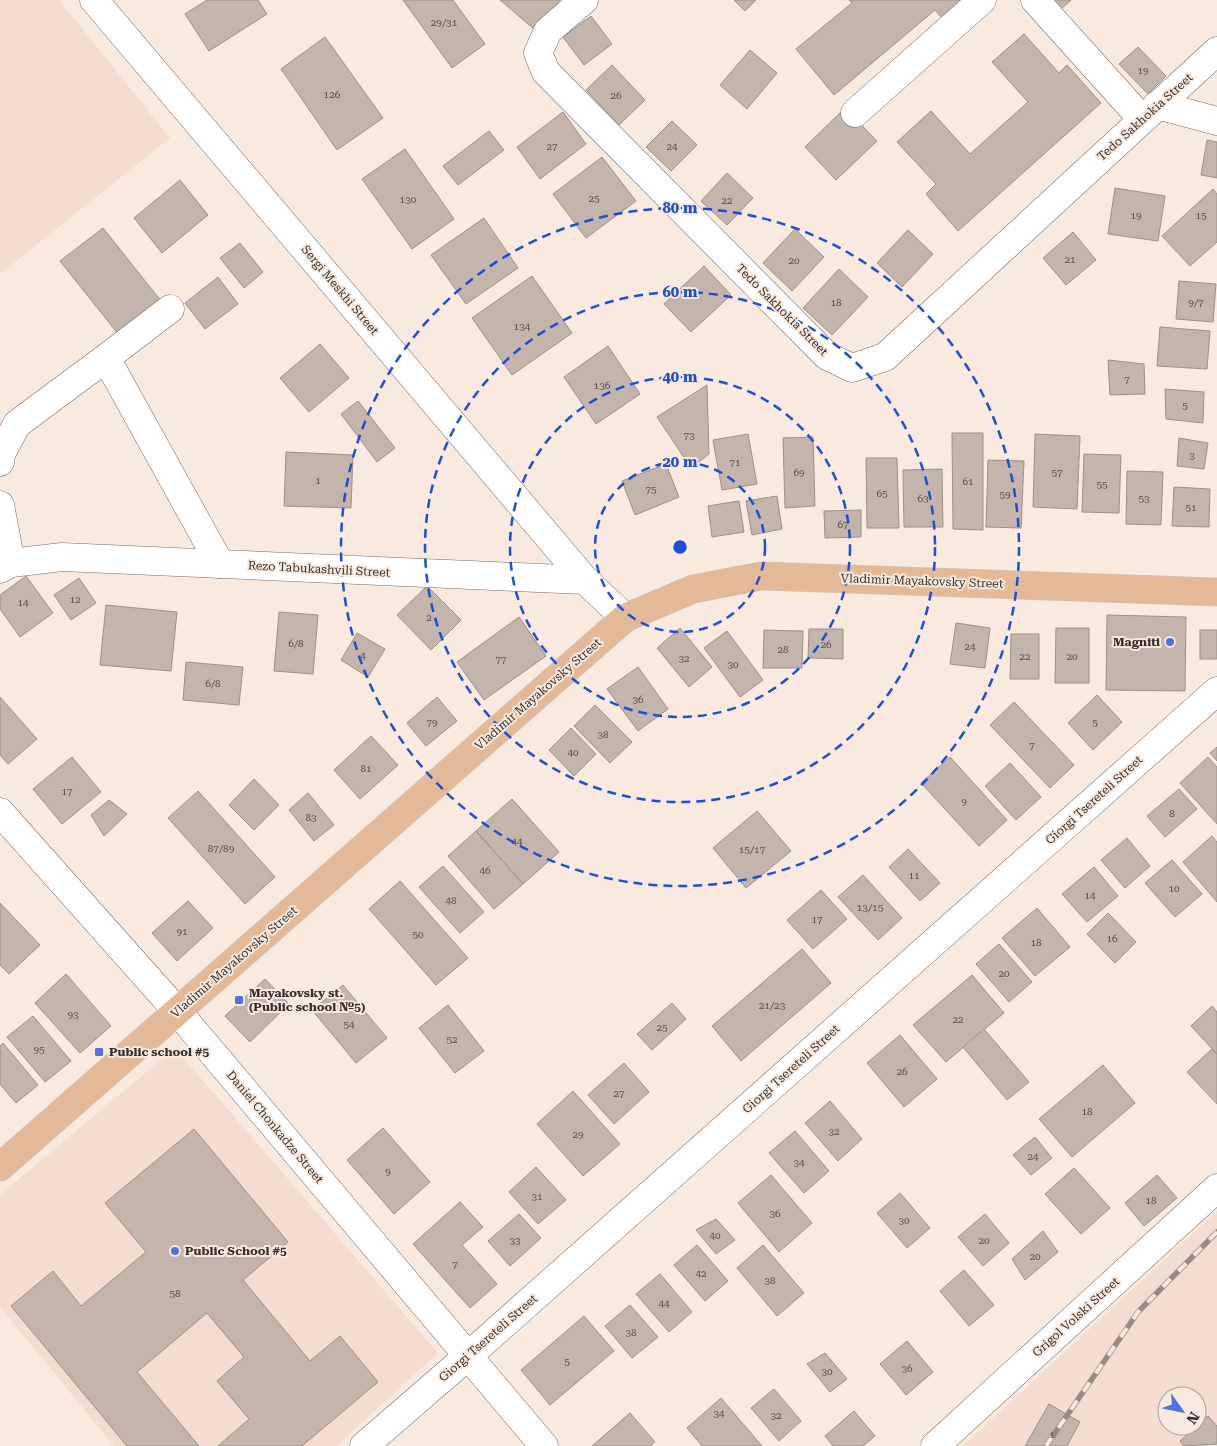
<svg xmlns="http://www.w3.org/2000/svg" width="1217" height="1446" viewBox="0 0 1217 1446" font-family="'Roboto Serif',serif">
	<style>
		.built { fill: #f2ddd0; fill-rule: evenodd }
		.building { fill: #c3b5ac; stroke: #9d9087 }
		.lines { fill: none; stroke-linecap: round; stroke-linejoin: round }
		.minor-casing { stroke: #786c63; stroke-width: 29 }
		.major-casing { stroke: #cfcdcc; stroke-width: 29 }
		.minor { stroke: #fff; stroke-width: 28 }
		.major { stroke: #e3b998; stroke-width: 28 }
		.rail-casing { stroke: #968c85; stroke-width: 5.5 }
		.rail { stroke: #f9eae0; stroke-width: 4; stroke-dasharray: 11; stroke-linecap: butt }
		.ring { fill: none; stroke: #1d4ed8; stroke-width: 2.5; stroke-dasharray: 9 6 }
		.poi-dot { fill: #4e72e6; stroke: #f9eae0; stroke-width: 2 }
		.labels { text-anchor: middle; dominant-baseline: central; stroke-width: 4; stroke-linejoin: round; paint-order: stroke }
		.number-label { font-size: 10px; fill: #58504b }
		.street-label { font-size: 12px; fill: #352f2b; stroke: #f9eae0 }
		.poi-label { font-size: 12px; font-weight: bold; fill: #352f2b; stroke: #f9eae0; text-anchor: start }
		.centre { fill: #1d4ed8; stroke: #f9eae0; stroke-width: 2.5 }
		.ring-label { font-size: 15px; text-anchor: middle; font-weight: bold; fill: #1d4ed8; stroke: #f9eae0; stroke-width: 4; stroke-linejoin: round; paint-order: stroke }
	</style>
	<rect width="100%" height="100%" fill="#f9eae0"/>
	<g class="built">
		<polygon points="0,0 59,0 170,138 0,274"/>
		<polygon points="175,1048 438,1353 336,1446 114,1446 0,1307 0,1195"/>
		<path d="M 1217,1211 L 1217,1446 L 963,1446 ZM 1167,1396 L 1197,1396 L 1197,1426 L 1167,1426 Z"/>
	</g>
	<g class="building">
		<polygon points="207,0 258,0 267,14 209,51 185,14"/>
		<polygon points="403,0 453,0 485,44 452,68"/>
		<polygon points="500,0 560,0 535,30"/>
		<polygon points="734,0 756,0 745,11"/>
		<polygon points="849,0 966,0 943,19 935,10 834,95 796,49 852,3"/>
		<polygon points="1051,0 1071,0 1060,10"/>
		<polygon points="591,16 612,44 584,65 563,37"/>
		<polygon points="1024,34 1059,73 1067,65 1101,103 958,231 926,194 936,184 897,142 931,111 970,154 1028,102 992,62"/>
		<polygon points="325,37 383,118 337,150 281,69"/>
		<polygon points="1138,47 1166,76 1148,94 1119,64"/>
		<polygon points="750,50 777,73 747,109 720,85"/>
		<polygon points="612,65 645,100 619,125 586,90"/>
		<polygon points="845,108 877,141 836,180 805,147"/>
		<polygon points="563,112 586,144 540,179 517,147"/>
		<polygon points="672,121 697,145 671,171 646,147"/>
		<polygon points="489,131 504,150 458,185 443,166"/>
		<polygon points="1207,140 1217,142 1217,178 1201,175"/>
		<polygon points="405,149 454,219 412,249 362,179"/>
		<polygon points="602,157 636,201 586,238 553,194"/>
		<polygon points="727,173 753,198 727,225 701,201"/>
		<polygon points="180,180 208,215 162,253 134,218"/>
		<polygon points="1115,188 1165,196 1158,241 1108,234"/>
		<polygon points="1213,189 1217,194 1217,242 1190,266 1162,236"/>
		<polygon points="484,218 518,268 466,304 431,255"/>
		<polygon points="103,228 165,306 123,340 60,261"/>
		<polygon points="795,229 824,257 792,291 763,263"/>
		<polygon points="908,230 933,254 902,287 877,263"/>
		<polygon points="1073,232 1096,260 1066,285 1043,258"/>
		<polygon points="240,243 263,272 244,288 220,258"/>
		<polygon points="704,266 731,295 691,332 664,304"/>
		<polygon points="839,269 868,297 832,335 803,308"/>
		<polygon points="532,276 572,333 512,375 472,318"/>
		<polygon points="218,277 238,304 205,329 185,303"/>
		<polygon points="1179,281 1216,284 1213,322 1176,319"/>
		<polygon points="1160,327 1210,331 1207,369 1157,366"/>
		<polygon points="320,344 349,378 309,412 280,378"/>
		<polygon points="608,346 640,394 596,424 564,377"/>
		<polygon points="1108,360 1144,364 1145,394 1110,395"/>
		<polygon points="707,385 709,454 691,468 657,417"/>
		<polygon points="1165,389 1204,392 1203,423 1166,419"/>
		<polygon points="358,401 395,448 377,462 341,414"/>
		<polygon points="952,433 983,433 983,530 953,529"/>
		<polygon points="748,434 757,484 722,490 713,440"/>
		<polygon points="1035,434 1080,436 1077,509 1033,507"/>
		<polygon points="813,437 815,506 785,508 783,438"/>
		<polygon points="1179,438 1208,443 1204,469 1177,466"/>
		<polygon points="286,452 353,455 351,508 284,506"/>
		<polygon points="1084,454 1121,455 1119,513 1082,512"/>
		<polygon points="866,458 897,458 899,528 867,528"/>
		<polygon points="988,460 1024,461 1021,528 986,527"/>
		<polygon points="666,464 679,497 635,515 622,481"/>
		<polygon points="942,469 943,527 904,527 903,470"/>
		<polygon points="1127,471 1163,472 1161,525 1126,524"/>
		<polygon points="1174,487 1210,489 1209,527 1172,526"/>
		<polygon points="777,496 782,529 752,535 746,501"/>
		<polygon points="739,501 744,532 712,537 708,506"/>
		<polygon points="861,510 861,537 825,538 824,511"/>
		<polygon points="26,576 53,613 20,637 0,609 0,595"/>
		<polygon points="79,578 96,603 71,620 54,595"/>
		<polygon points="427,586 461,620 431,650 397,615"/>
		<polygon points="106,605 177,612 171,671 100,665"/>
		<polygon points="279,612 318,615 313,674 274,671"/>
		<polygon points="1107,615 1186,617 1185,691 1106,690"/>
		<polygon points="519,617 546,656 484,700 457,662"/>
		<polygon points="956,623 990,628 985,668 950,664"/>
		<polygon points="680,628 712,667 689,687 657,648"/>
		<polygon points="1056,628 1089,628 1089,683 1055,683"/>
		<polygon points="809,629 843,629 843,659 808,658"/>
		<polygon points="764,630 803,631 802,668 763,668"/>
		<rect x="1200" y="630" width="17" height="29"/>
		<polygon points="727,631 763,680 740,697 704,648"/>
		<polygon points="357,633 385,649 368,677 341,660"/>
		<polygon points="1011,634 1039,634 1039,679 1010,679"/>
		<polygon points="186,662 243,667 239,705 183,700"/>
		<polygon points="638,667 668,709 638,731 607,689"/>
		<polygon points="1097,695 1122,722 1093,750 1068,723"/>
		<polygon points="0,697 37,739 8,764 0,755"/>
		<polygon points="437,697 457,721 426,746 407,723"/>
		<polygon points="1014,702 1074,765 1050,788 990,725"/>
		<polygon points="595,705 632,742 610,763 574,726"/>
		<polygon points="571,728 596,754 574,776 549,750"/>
		<polygon points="371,736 398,765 360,799 334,770"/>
		<polygon points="1217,747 1217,761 1210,753"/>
		<polygon points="72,757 101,792 62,824 33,789"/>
		<polygon points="950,757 1007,820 979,846 921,783"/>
		<polygon points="1208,757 1217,767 1217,824 1180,783"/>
		<polygon points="1010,763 1041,797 1016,820 985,786"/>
		<polygon points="254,779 279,805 254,830 229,805"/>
		<polygon points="1179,789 1197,809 1165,837 1147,816"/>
		<polygon points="198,791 275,877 245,904 168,818"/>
		<polygon points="308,793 334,825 314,841 289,810"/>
		<polygon points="512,799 559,852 523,884 476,831"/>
		<polygon points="109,800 127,814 104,836 91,815"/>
		<polygon points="757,811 791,851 746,888 713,848"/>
		<polygon points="476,831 523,884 494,909 448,856"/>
		<polygon points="1212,836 1217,842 1217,902 1183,862"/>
		<polygon points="1127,838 1150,866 1125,888 1101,860"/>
		<polygon points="908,849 940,883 920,901 889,867"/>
		<polygon points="1172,860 1202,894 1175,917 1145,883"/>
		<polygon points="443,866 484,912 460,933 419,887"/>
		<polygon points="1094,867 1118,896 1087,922 1062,894"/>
		<polygon points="863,875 902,918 878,940 838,897"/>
		<polygon points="400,881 468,958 436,985 369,909"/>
		<polygon points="821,890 847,919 813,949 787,920"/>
		<polygon points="188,901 213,928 177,961 152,933"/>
		<polygon points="0,903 40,945 9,974 0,965"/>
		<polygon points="1037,908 1070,947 1035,976 1002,938"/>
		<polygon points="1108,913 1136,942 1115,963 1087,934"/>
		<polygon points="999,944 1032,982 1009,1002 976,964"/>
		<polygon points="802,949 831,983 741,1061 712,1026"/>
		<polygon points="66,974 111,1026 80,1053 35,1003"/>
		<polygon points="972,975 1004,1013 946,1062 913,1025"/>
		<polygon points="265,979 289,1004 250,1042 225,1016"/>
		<polygon points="343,985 387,1038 356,1063 312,1010"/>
		<polygon points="672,1003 686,1019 652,1050 637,1034"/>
		<polygon points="448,1005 484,1051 455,1073 419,1028"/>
		<polygon points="1212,1006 1217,1012 1217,1054 1191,1026"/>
		<polygon points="33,1016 71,1061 45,1082 7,1037"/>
		<polygon points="984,1029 1029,1082 1007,1100 963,1047"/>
		<polygon points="900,1035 937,1079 904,1107 867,1063"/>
		<polygon points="3,1043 38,1085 16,1103 0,1084 0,1046"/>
		<polygon points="1212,1049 1217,1054 1217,1104 1187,1072"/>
		<polygon points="624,1063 649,1092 614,1124 588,1095"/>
		<polygon points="1103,1065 1135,1103 1072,1157 1039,1119"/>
		<polygon points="573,1091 620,1144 583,1176 537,1124"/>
		<polygon points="830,1101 862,1139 838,1161 805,1123"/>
		<polygon points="383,1128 430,1182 394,1214 347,1160"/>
		<polygon points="194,1129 288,1242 243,1280 310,1361 340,1336 378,1382 302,1446 218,1446 249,1419 217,1381 244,1357 207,1313 137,1372 199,1446 127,1446 11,1306 53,1271 81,1306 146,1252 105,1203"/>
		<polygon points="795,1131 829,1171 804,1193 769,1153"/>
		<polygon points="1035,1137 1052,1158 1031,1175 1013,1155"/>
		<polygon points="536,1167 566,1200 538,1224 509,1192"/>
		<polygon points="1074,1168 1110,1208 1081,1234 1045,1194"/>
		<polygon points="771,1175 812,1223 779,1252 738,1203"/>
		<polygon points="1157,1175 1177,1198 1144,1226 1125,1203"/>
		<polygon points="900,1193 930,1228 907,1248 877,1213"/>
		<polygon points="460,1202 483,1227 462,1245 497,1284 470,1308 413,1244"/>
		<polygon points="519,1214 541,1238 510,1266 488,1241"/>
		<polygon points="985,1214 1009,1243 983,1266 958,1237"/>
		<polygon points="716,1219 735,1240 716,1254 696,1230"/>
		<polygon points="1043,1231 1058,1252 1025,1280 1012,1259"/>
		<polygon points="697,1245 728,1281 705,1301 674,1265"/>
		<polygon points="763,1245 804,1293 777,1316 737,1268"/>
		<polygon points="964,1270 994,1305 969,1326 940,1291"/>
		<polygon points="660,1274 692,1312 669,1332 636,1294"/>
		<polygon points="630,1305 658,1337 632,1358 605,1326"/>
		<polygon points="584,1316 614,1351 550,1405 521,1370"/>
		<polygon points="907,1341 933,1372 906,1395 880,1364"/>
		<polygon points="825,1353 847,1379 830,1392 807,1364"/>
		<polygon points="774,1389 801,1421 779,1441 751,1408"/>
		<polygon points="721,1398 762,1446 702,1446 687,1428"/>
		<polygon points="1049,1404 1080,1422 1067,1446 1025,1446"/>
		<polygon points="854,1411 875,1436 863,1446 833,1446 825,1436"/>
		<polygon points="630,1413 655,1442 650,1446 592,1446"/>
		<polygon points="1208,1416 1217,1426 1217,1444 1184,1446 1180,1441"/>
	</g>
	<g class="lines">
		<g class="minor-casing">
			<g id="minor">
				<polyline points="94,0 585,580 625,618"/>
				<polyline points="584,0 548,31 538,53 546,72 827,356 852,368 885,357 1217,51"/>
				<polyline points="1035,0 1142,119"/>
				<polyline points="1157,105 1217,121"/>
				<polyline points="855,113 982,0"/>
				<polyline points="106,358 170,309"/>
				<polyline points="0,462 1,454 17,424 106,358 220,564"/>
				<polyline points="0,505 11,563"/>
				<polyline points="0,569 11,563 62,557 585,580"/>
				<polyline points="0,812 178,1012 544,1446"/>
				<polyline points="364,1446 468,1356 1217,691"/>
				<polyline points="935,1446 1217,1188"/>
			</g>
		</g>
		<g class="major-casing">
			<polyline id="major" points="0,1167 625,618 693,589 761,576 1217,592"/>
		</g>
		<use href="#minor" class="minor"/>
		<use href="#major" class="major"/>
		<g class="rail-casing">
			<polyline id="rail" points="1046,1446 1138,1312 1217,1232"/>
		</g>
		<use href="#rail" class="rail"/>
	</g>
	<g class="ring">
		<circle cx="680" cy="547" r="85"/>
		<circle cx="680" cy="547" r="170"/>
		<circle cx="680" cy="547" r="255"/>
		<circle cx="680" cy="547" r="339"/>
	</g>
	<g class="poi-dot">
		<circle cx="1170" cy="642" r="5"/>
		<rect x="234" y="995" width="10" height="10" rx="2.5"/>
		<rect x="94" y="1047" width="10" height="10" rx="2.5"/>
		<circle cx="175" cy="1251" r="5"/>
	</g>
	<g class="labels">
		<g class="number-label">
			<text x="444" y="22">29/31</text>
			<text x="1143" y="70">19</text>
			<text x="332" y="94">126</text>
			<text x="616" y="95">26</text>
			<text x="552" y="146">27</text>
			<text x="672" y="146">24</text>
			<text x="594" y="198">25</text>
			<text x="408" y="199">130</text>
			<text x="727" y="200">22</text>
			<text x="1136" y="215">19</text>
			<text x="1201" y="215">15</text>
			<text x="1070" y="259">21</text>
			<text x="794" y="260">20</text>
			<text x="836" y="302">18</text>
			<text x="1196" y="302">9/7</text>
			<text x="522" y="326">134</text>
			<text x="1127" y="379">7</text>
			<text x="602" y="385">136</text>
			<text x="1185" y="405">5</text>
			<text x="689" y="435">73</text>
			<text x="1192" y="455">3</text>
			<text x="735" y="462">71</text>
			<text x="799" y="472">69</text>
			<text x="1057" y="472">57</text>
			<text x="318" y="480">1</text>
			<text x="968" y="481">61</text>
			<text x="1102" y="484">55</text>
			<text x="651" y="489">75</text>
			<text x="882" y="493">65</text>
			<text x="1005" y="494">59</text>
			<text x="923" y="498">63</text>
			<text x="1144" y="498">53</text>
			<text x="1191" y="507">51</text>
			<text x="843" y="524">67</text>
			<text x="75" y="599">12</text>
			<text x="23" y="602">14</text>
			<text x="429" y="617">2</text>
			<text x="296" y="643">6/8</text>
			<text x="826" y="644">26</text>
			<text x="970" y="646">24</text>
			<text x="783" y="649">28</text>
			<text x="363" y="655">4</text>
			<text x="1025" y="656">22</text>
			<text x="1072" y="656">20</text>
			<text x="684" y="658">32</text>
			<text x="501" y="659">77</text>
			<text x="733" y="664">30</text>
			<text x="213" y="683">6/8</text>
			<text x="638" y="699">36</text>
			<text x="432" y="722">79</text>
			<text x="1095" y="722">5</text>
			<text x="603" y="734">38</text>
			<text x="1032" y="745">7</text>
			<text x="573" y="752">40</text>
			<text x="366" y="768">81</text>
			<text x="67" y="791">17</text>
			<text x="964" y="801">9</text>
			<text x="1172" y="813">8</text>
			<text x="311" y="817">83</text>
			<text x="517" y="841">44</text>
			<text x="221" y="848">87/89</text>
			<text x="752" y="849">15/17</text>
			<text x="485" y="870">46</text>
			<text x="914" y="875">11</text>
			<text x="1174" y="888">10</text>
			<text x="1090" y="895">14</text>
			<text x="451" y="900">48</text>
			<text x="870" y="907">13/15</text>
			<text x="817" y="919">17</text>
			<text x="182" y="931">91</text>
			<text x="418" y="934">50</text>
			<text x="1112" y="938">16</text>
			<text x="1036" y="942">18</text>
			<text x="1004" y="973">20</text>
			<text x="772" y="1005">21/23</text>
			<text x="73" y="1014">93</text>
			<text x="958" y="1019">22</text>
			<text x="349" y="1024">54</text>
			<text x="662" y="1027">25</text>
			<text x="452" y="1039">52</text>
			<text x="39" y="1049">95</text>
			<text x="902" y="1071">26</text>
			<text x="619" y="1093">27</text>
			<text x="1087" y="1111">18</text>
			<text x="834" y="1131">32</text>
			<text x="578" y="1134">29</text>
			<text x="1033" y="1156">24</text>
			<text x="799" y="1162">34</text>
			<text x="388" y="1171">9</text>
			<text x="537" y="1196">31</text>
			<text x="1151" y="1200">18</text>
			<text x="775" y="1213">36</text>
			<text x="904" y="1220">30</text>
			<text x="715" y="1235">40</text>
			<text x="515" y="1240">33</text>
			<text x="984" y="1240">20</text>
			<text x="1035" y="1256">20</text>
			<text x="455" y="1264">7</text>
			<text x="701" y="1273">42</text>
			<text x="770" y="1280">38</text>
			<text x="175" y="1293">58</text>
			<text x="664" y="1303">44</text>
			<text x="631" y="1332">38</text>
			<text x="567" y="1361">5</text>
			<text x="907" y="1368">36</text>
			<text x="827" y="1371">30</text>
			<text x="719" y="1413">34</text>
			<text x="776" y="1415">32</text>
			<text x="1052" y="1434">1</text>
		</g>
		<g class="street-label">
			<text transform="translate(1145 117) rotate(-42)">Tedo Sakhokia Street</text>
			<text transform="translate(340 290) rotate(50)">Sergi Meskhi Street</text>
			<text transform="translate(782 310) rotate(45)">Tedo Sakhokia Street</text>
			<text transform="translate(319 569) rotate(3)">Rezo Tabukashvili Street</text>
			<text transform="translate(922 581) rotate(2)">Vladimir Mayakovsky Street</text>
			<text transform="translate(538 694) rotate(-41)">Vladimir Mayakovsky Street</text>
			<text transform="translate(1094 800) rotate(-42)">Giorgi Tsereteli Street</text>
			<text transform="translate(234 962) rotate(-41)">Vladimir Mayakovsky Street</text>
			<text transform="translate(791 1069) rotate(-42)">Giorgi Tsereteli Street</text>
			<text transform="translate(275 1127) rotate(50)">Daniel Chonkadze Street</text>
			<text transform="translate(1076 1317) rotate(-42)">Grigol Volski Street</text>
			<text transform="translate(488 1338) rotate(-41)">Giorgi Tsereteli Street</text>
		</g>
		<g class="poi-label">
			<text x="1160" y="642" text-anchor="end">Magniti</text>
			<text x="249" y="993">Mayakovsky st.<tspan x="249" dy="14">(Public school №5)</tspan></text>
			<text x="109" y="1052">Public school #5</text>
			<text x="185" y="1251">Public School #5</text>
		</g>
	</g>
	<circle cx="680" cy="547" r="8" class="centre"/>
	<g class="ring-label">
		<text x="680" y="213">80 m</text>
		<text x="680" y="297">60 m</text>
		<text x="680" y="382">40 m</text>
		<text x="680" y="467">20 m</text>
	</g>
	<g transform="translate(1182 1411) rotate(123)"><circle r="24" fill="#f9eae0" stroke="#ab9f98"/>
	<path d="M0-4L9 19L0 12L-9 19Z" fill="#4e72e6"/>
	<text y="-8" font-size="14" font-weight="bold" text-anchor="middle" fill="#352f2b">N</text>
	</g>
</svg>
